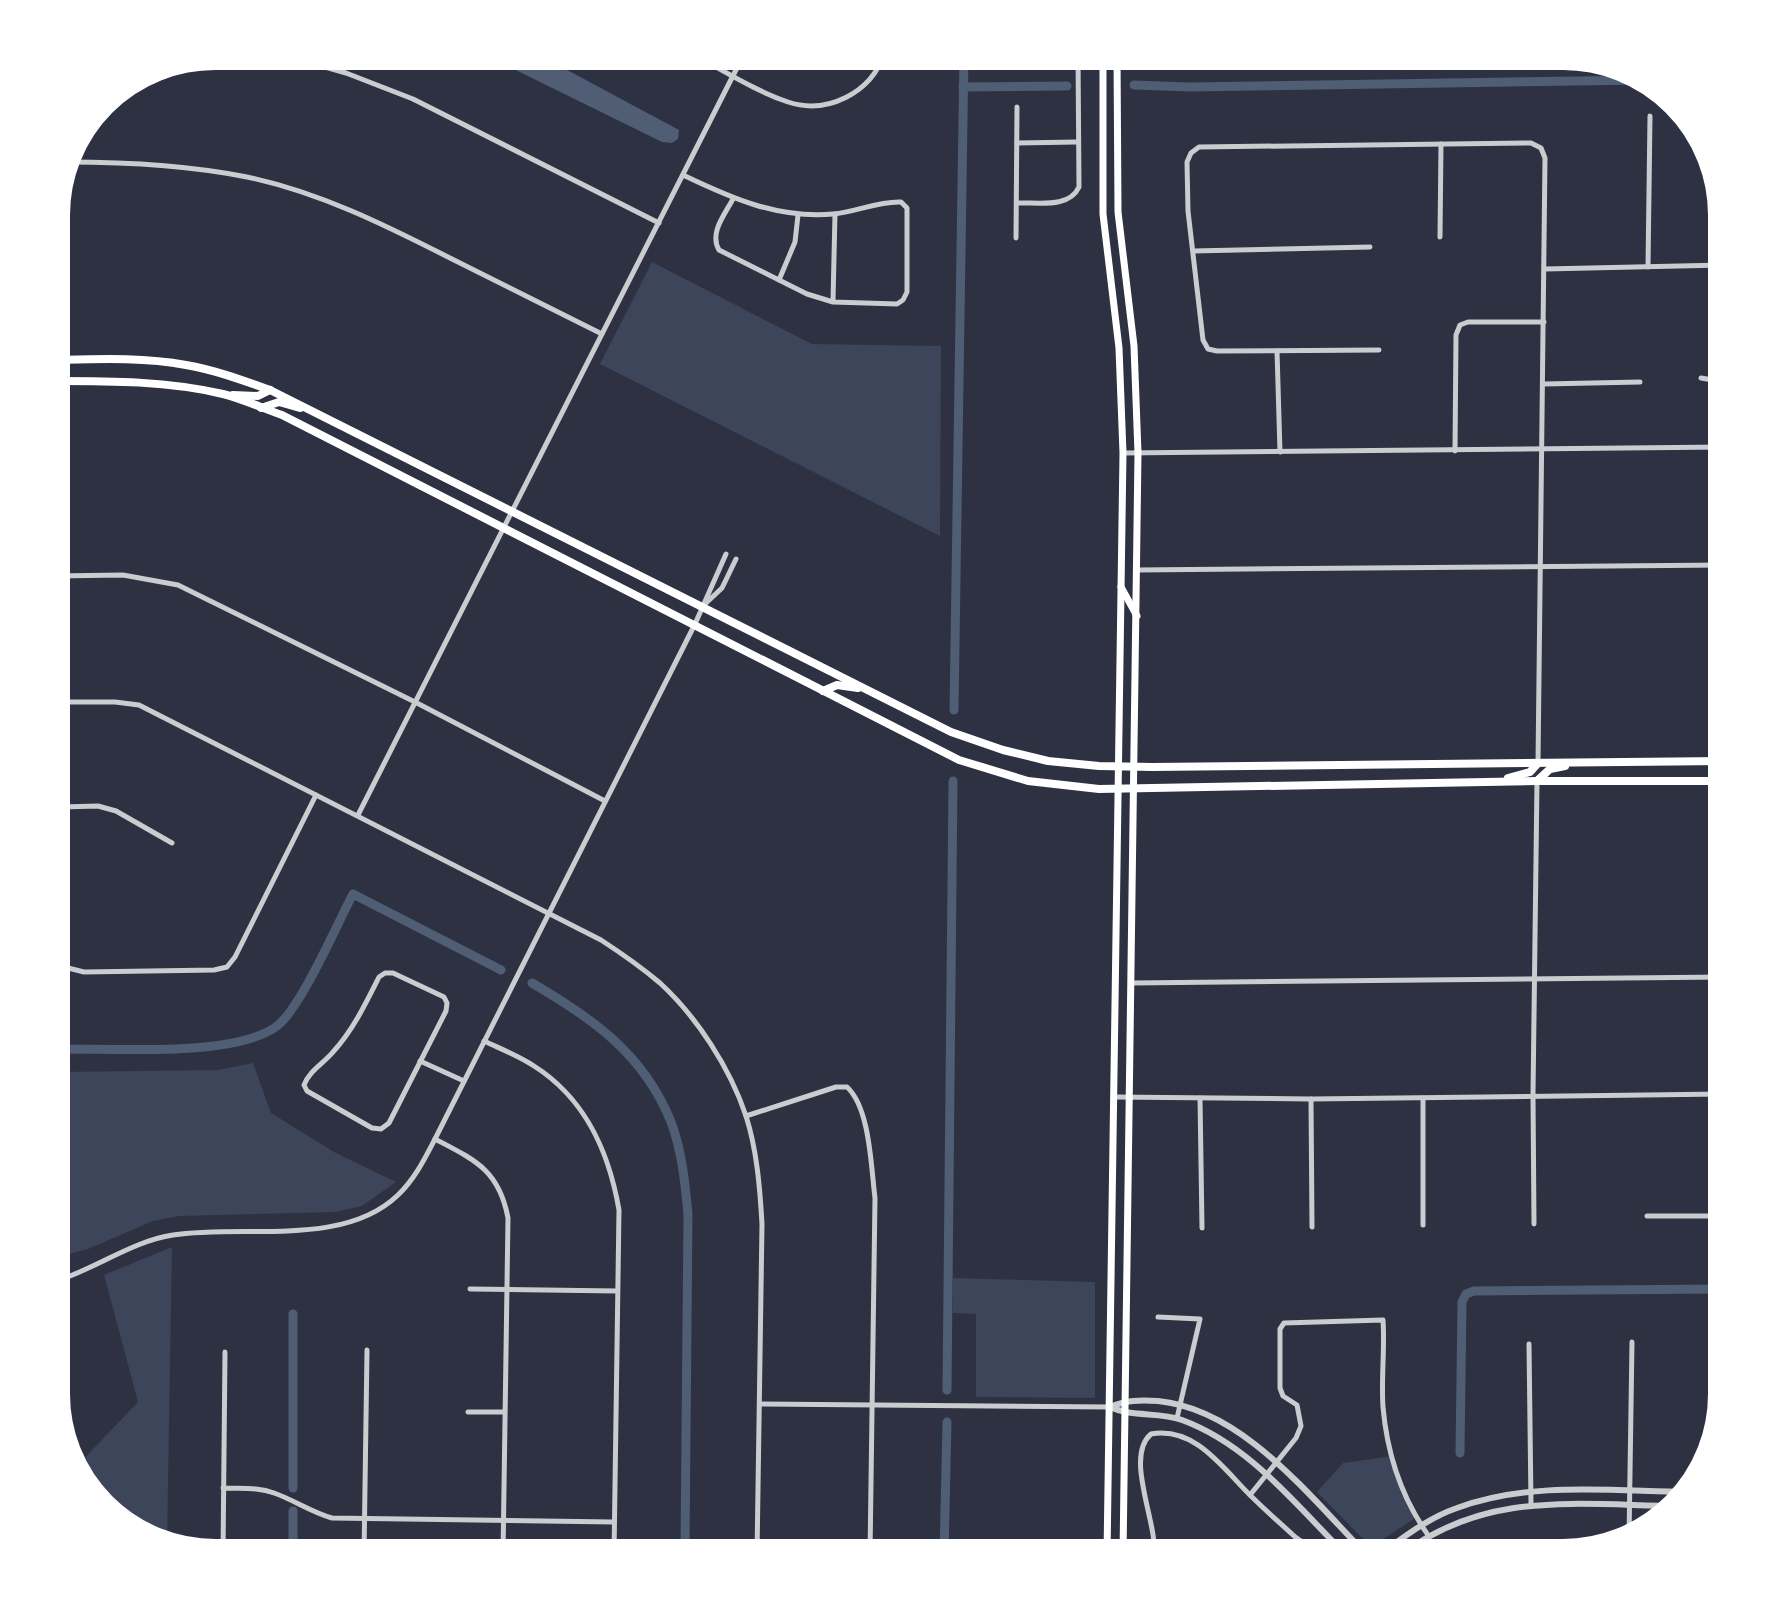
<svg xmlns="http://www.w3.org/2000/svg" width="1778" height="1609" viewBox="0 0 1778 1609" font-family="Inter,sans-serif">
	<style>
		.green { fill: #3c4559 }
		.water { fill: #4f5d75 }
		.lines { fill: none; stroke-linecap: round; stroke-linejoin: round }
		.canal { stroke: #4f5d75; stroke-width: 9 }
		.minor { stroke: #caccd0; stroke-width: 5 }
		.tertiary { stroke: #caccd0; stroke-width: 6 }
		.secondary { stroke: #fff; stroke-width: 7 }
		.primary { stroke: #fff; stroke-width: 8 }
		.rim { fill: none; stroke: #fff; stroke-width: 4 }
	</style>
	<rect width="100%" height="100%" fill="#2d3142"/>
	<g class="green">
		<polygon points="652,262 812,344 941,346 940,536 600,364"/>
		<polygon points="253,1063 271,1113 334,1152 396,1182 362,1206 335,1212 179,1216 153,1221 88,1249 54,1258 54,1072 218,1070"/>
		<polygon points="172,1247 167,1546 154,1543 102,1508 74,1469 138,1402 104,1275"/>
		<polygon points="953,1278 1095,1282 1095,1398 976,1397 976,1314 953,1313"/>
		<polygon points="1393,1456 1402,1491 1417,1517 1374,1545 1367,1543 1317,1492 1343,1463"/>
	</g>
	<polygon class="water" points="483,54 556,54 556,64 679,130 678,139 672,143 662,142"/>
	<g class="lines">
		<g class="canal">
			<polyline points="1134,85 1190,87 1645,80"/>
			<polyline points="963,87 1067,86"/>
			<polyline points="954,710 964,54"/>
			<path d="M 532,983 C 592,1018 644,1054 671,1122 C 682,1151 685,1183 688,1214 L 685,1548"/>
			<path d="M 54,1049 C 109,1048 235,1058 277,1026 C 301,1008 337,924 353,894 L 501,970"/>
			<polyline points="947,1390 953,781"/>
			<polyline points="1460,1453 1462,1302 1466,1294 1474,1291 1724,1289"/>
			<polyline points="293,1488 293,1314"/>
			<polyline points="293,1511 293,1555"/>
			<polyline points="944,1555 947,1422"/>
		</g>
		<g class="minor">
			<polyline points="280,54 346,73 413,99 659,223"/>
			<path d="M 692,54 C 723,70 755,91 788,102 C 827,115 871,93 884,54"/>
			<polyline points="1017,143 1077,142"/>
			<path d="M 66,162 C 127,162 187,165 247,177 C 319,192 385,225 450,258 C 501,283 551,309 602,334"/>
			<path d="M 683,175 C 731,198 778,219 833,214 C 856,212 878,201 901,202 L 907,208 L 907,292 L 903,300 L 897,304 L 833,302 L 807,294 L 719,250 C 709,233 725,214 733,199"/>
			<path d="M 1017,203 C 1037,202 1069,209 1079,187 L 1078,54"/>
			<polyline points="1440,237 1441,144"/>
			<polyline points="1016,238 1017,107"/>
			<polyline points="1193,251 1370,247"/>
			<polyline points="1648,267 1650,116"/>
			<polyline points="1545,269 1724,265"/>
			<polyline points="779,280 795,242 798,215"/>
			<polyline points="833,301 835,214"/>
			<polyline points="1379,350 1217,351 1208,349 1203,340 1188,211 1187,162 1191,153 1199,147 1531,143 1541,148 1545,158 1538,763"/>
			<polyline points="1277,351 1280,452"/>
			<polyline points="1701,378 1724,382"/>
			<polyline points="1544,384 1640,382"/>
			<polyline points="1455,451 1456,335 1460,325 1468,322 1544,322"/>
			<polyline points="1123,453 1724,447"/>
			<polyline points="1137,570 1724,565"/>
			<polyline points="54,576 123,575 178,585 415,702 605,801"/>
			<polyline points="705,604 722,588 736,559"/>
			<path d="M 54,702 L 115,702 L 139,705 L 601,940 C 621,953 641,967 660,983 C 697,1017 730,1068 746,1116 C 757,1150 760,1189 762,1224 L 757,1555"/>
			<polyline points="59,702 61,956 68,968 84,972 214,970 227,967 235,957 316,795"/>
			<polyline points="61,807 98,806 116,811 172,843"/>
			<polyline points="358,815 744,54"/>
			<path d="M 385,973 L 393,973 L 444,997 L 447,1003 L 446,1011 L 389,1123 L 381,1129 L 372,1128 L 307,1091 L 304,1085 C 309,1071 324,1063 333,1052 C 353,1030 366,1003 379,977 Z"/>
			<polyline points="1132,983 1724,977"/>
			<path d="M 484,1041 C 501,1049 519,1056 534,1066 C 586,1099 609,1152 619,1210 L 614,1555"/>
			<polyline points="420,1061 464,1081"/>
			<polyline points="1114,1097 1311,1099 1724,1094"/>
			<polyline points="1200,1098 1202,1228"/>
			<polyline points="1423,1098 1423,1225"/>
			<polyline points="1311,1099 1312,1227"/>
			<path d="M 746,1116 L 836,1087 L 847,1087 C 870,1108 871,1167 875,1198 L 870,1555"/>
			<path d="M 435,1139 C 475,1160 499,1170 508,1218 L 503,1555"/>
			<polyline points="1647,1216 1724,1216"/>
			<polyline points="1534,1224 1533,1095 1537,781"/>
			<path d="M 54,1279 L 70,1276 C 103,1263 138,1240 173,1235 C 244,1224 343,1248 398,1195 C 415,1179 425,1158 435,1139 L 695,624 L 726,554"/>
			<polyline points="470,1289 617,1291"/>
			<polyline points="1158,1317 1200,1319 1177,1418"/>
			<polyline points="1529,1344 1531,1504"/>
			<polyline points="760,1404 1110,1407"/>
			<polyline points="468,1412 504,1412"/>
			<path d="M 223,1488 C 240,1489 258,1487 274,1493 C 294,1500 311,1512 332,1518 L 613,1522"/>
			<path d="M 1250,1495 L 1296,1438 L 1301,1426 L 1297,1405 L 1283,1396 L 1280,1388 L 1280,1329 L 1284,1323 L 1383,1320 C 1385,1349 1381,1378 1383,1407 C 1387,1453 1402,1498 1428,1535"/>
			<polyline points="1629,1539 1632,1342"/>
			<polyline points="223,1555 225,1352"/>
			<polyline points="364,1555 367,1350"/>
			<path d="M 1154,1555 C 1158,1523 1124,1457 1151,1434 C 1196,1426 1224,1470 1252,1497 C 1265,1510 1279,1522 1293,1535 C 1302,1544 1315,1546 1323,1555"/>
		</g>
		<g class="tertiary">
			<path d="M 1110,1407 C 1126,1400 1140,1400 1158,1401 C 1243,1409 1310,1497 1367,1555"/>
			<path d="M 1110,1407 C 1133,1418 1158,1411 1182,1420 C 1250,1445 1296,1505 1346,1555"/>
			<path d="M 1379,1555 C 1404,1537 1428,1518 1457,1508 C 1530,1481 1611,1491 1687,1492"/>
			<path d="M 1401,1555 C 1486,1490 1577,1505 1678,1506"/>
		</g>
		<g class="secondary">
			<polyline points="1103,54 1103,214 1119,348 1123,453 1107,1555"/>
			<polyline points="1117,54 1118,212 1134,346 1138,453 1123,1555"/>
			<polyline points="1121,587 1137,616"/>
		</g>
		<g class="primary">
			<path d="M 54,360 C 98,359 143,357 186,365 C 215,370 242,380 270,390 L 951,732 L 1003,750 L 1048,761 L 1099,766 L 1152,767 L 1724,761"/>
			<path d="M 54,381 C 111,381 168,381 223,394 C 243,399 262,408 282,415 L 959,760 L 1028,781 L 1099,789 L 1537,781 L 1724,781"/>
			<polyline points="233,395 258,396 270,390"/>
			<polyline points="261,408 279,402 300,408"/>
			<polyline points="823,691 837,685 858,688"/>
			<polyline points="1508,778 1530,772 1538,763"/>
			<polyline points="1537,781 1550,769 1565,766"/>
		</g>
	</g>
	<path d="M0 0H1778V1609H0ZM215 68H1563A147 147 0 0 1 1710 215V1394A147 147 0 0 1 1563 1541H215A147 147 0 0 1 68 1394V215A147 147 0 0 1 215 68Z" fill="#fff" fill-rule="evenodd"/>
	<path class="rim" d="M215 68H1563A147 147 0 0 1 1710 215V1394A147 147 0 0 1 1563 1541H215A147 147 0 0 1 68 1394V215A147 147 0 0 1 215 68Z"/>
</svg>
